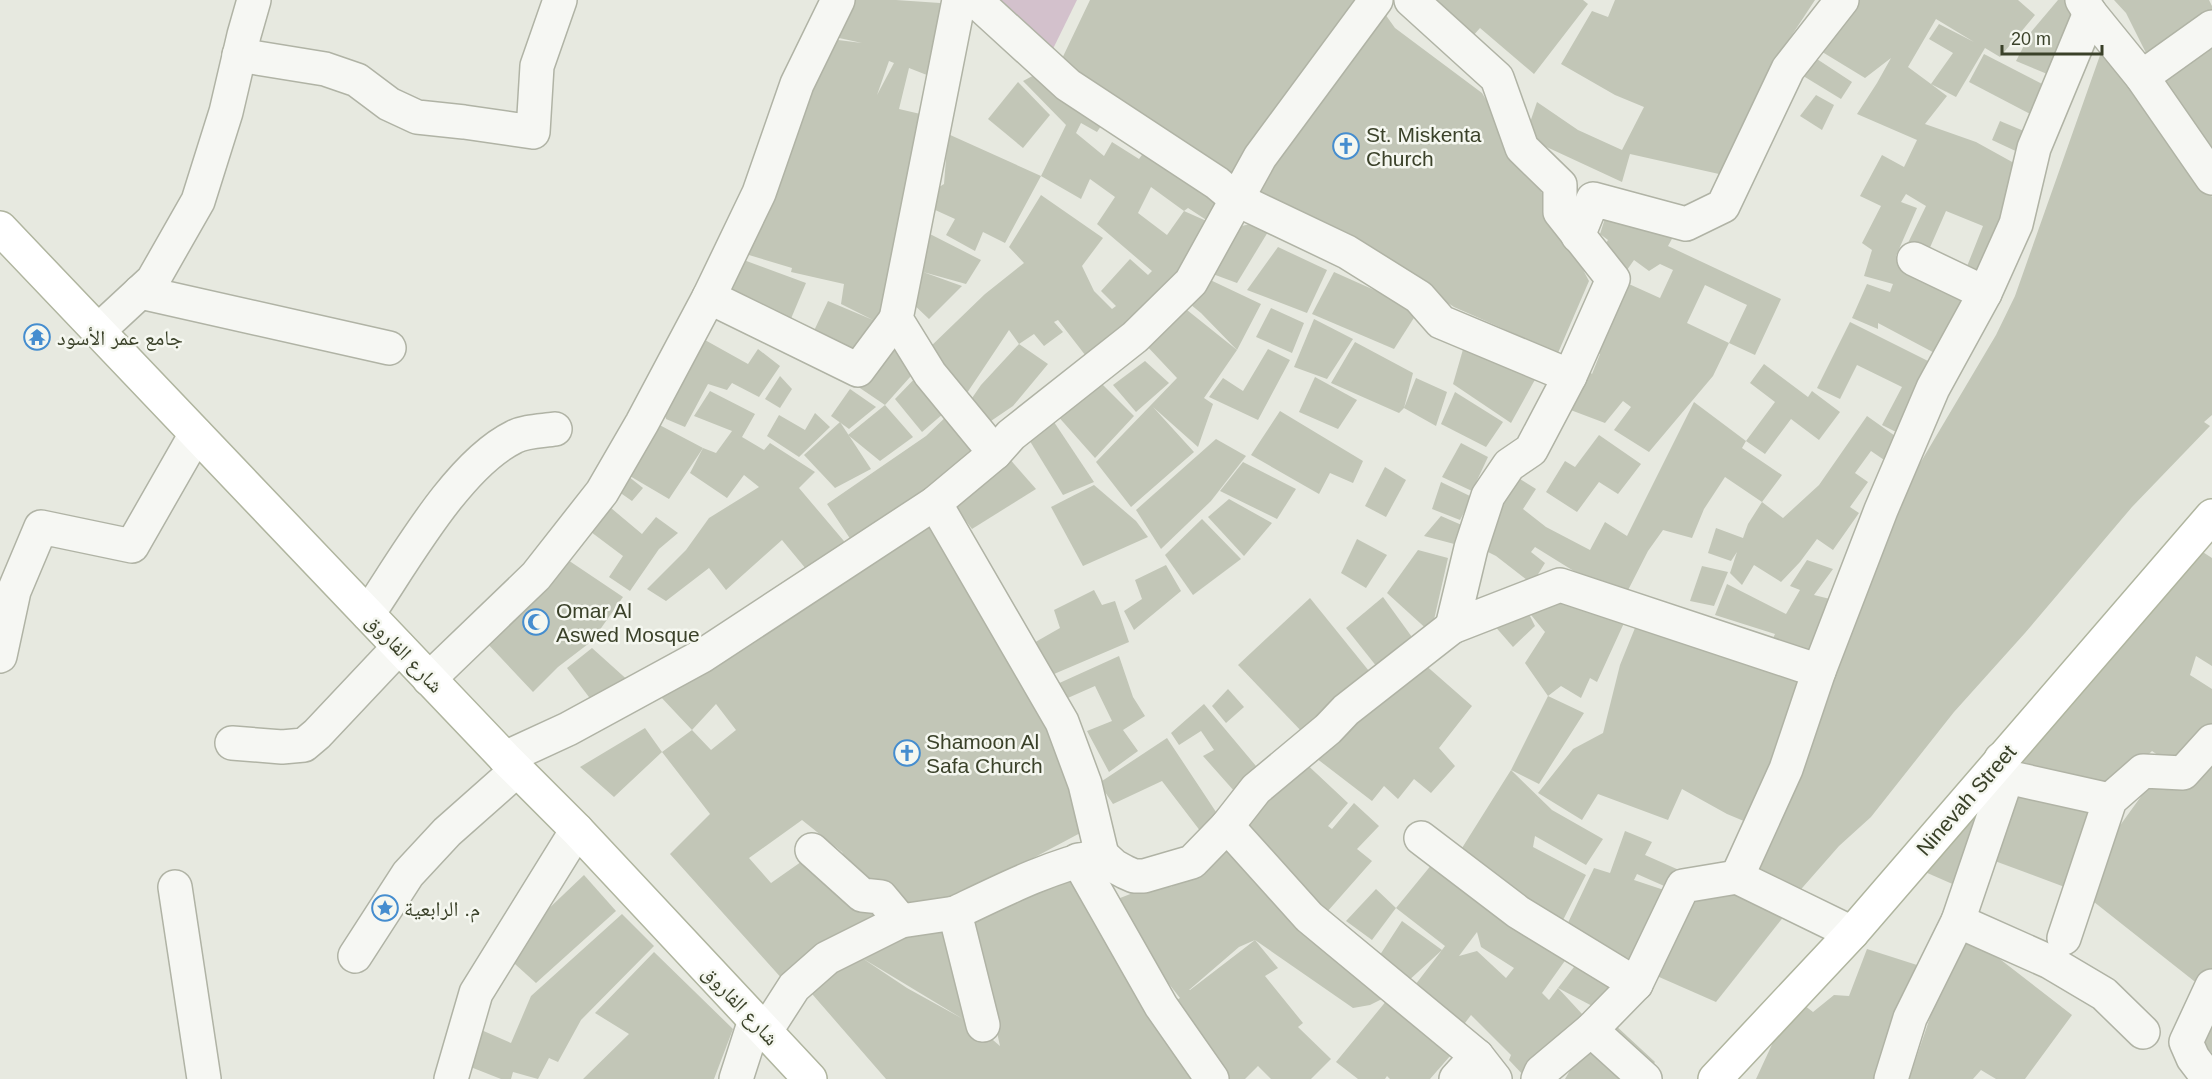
<svg xmlns="http://www.w3.org/2000/svg" width="2212" height="1079" viewBox="0 0 2212 1079" font-family="Helvetica,'Noto Naskh Arabic',sans-serif">
	<style>
		.green { fill: #d3c1cc }
		.building { fill: #c2c6b7; fill-rule: evenodd }
		.lines { fill: none; stroke-linecap: round; stroke-linejoin: round }
		.minor-casing { stroke: #b0b3a5; stroke-width: 36 }
		.major-casing { stroke: #b0b59f; stroke-width: 36 }
		.minor { stroke: #f6f7f3; stroke-width: 33 }
		.major { stroke: #fff; stroke-width: 33 }
		.labels { text-anchor: middle; dominant-baseline: central; stroke-width: 5; stroke-linejoin: round; paint-order: stroke }
		.poi-label { font-size: 21px; fill: #3a4129; stroke: #f5f7f0; text-anchor: start }
		.street-label { font-size: 21px; fill: #3a4129; stroke: #f5f7f0 }
	</style>
	<rect width="100%" height="100%" fill="#e7e9e0"/>
	<polygon class="green" points="982,0 1077,0 1048,59"/>
	<g class="building">
		<path d="M 848,0 L 896,0 L 940,3 L 937,79 L 909,68 L 899,109 L 929,116 L 880,323 L 858,356 L 812,335 L 828,301 L 873,320 L 841,304 L 844,284 L 791,272 L 792,268 L 739,252 L 830,39 L 862,43 L 830,36 ZM 889,61 L 894,63 L 877,95 Z"/>
		<polygon points="1090,0 1375,0 1395,28 1482,93 1545,198 1589,281 1558,353 1454,307 1360,245 1283,212 1058,67"/>
		<polygon points="1419,0 1583,0 1588,4 1534,74 1480,28 1472,37"/>
		<polygon points="1615,0 1815,0 1786,44 1719,174 1630,154 1622,182 1525,137 1537,102 1578,130 1622,150 1644,107 1615,95 1561,64 1592,11 1608,17"/>
		<path d="M 1824,0 L 2018,0 L 2035,15 L 2000,57 L 1985,48 L 1956,97 L 1931,84 L 1947,96 L 1925,124 L 1976,142 L 2023,168 L 1985,281 L 1964,274 L 1983,226 L 1946,211 L 1928,252 L 1907,245 L 1926,206 L 1906,194 L 1901,202 L 1917,208 L 1896,256 L 1979,290 L 1944,358 L 1878,323 L 1878,329 L 1852,318 L 1867,284 L 1890,292 L 1893,284 L 1864,276 L 1872,250 L 1862,243 L 1881,206 L 1860,196 L 1882,155 L 1904,167 L 1917,140 L 1857,114 L 1877,83 L 1891,58 L 1865,78 L 1796,36 ZM 1936,19 L 1974,42 L 1939,24 L 1929,39 L 1953,53 L 1931,84 L 1908,67 Z"/>
		<polygon points="2058,0 2074,0 2084,17 2057,78 2016,61 2031,32"/>
		<polygon points="2114,0 2209,0 2212,6 2212,12 2150,61 2126,13"/>
		<polygon points="2212,32 2212,165 2152,79"/>
		<polygon points="1794,44 1852,82 1841,99 1782,63"/>
		<polygon points="2104,44 2188,158 2212,197 2212,415 2204,422 2210,426 2132,507 2025,633 1954,712 1871,817 1839,846 1796,895 1749,874 1893,509 1996,335 2015,296"/>
		<polygon points="1984,54 2050,88 2034,116 1969,82"/>
		<path d="M 1042,71 L 1107,117 L 1097,132 L 1081,123 L 1076,133 L 1104,156 L 1112,142 L 1139,159 L 1147,148 L 1229,198 L 1191,268 L 1089,360 L 1058,320 L 1054,322 L 1063,332 L 1044,346 L 1034,334 L 1019,344 L 1048,364 L 1013,406 L 988,423 L 970,401 L 981,385 L 1019,344 L 1009,330 L 967,393 L 928,349 L 985,294 L 1024,263 L 1009,247 L 1041,195 L 1103,238 L 1082,266 L 1094,291 L 1112,309 L 1116,306 L 1101,291 L 1130,259 L 1148,275 L 1152,271 L 1097,224 L 1115,197 L 1090,179 L 1081,199 L 1041,176 L 1005,243 L 983,232 L 975,251 L 946,235 L 955,219 L 933,209 L 936,189 L 944,184 L 948,134 L 1041,176 L 1066,125 L 1023,81 ZM 1151,187 L 1184,211 L 1188,208 L 1211,223 L 1184,211 L 1167,235 L 1138,213 Z"/>
		<polygon points="1018,82 1050,115 1023,148 988,119"/>
		<polygon points="1816,95 1834,105 1822,130 1800,116"/>
		<polygon points="2000,121 2031,134 2022,154 1992,140"/>
		<path d="M 1608,209 L 1678,228 L 1668,246 L 1781,299 L 1755,355 L 1729,343 L 1713,376 L 1649,452 L 1614,430 L 1631,407 L 1623,401 L 1605,423 L 1560,406 L 1580,363 L 1592,374 L 1600,354 L 1588,348 L 1599,254 L 1608,240 L 1600,234 ZM 1634,260 L 1649,271 L 1660,264 L 1673,270 L 1660,298 L 1620,280 ZM 1705,285 L 1747,305 L 1729,343 L 1687,323 Z"/>
		<polygon points="1277,217 1237,283 1210,273 1238,227"/>
		<polygon points="926,232 981,260 966,284 923,272 962,286 929,319 909,300"/>
		<polygon points="1278,247 1327,270 1307,313 1247,290"/>
		<polygon points="741,259 806,283 790,321 725,292"/>
		<polygon points="1334,272 1419,310 1394,349 1312,314"/>
		<polygon points="1204,277 1261,304 1237,350 1201,313 1185,300"/>
		<polygon points="1182,306 1237,350 1204,398 1213,404 1198,447 1153,407 1194,452 1131,507 1096,462 1177,378 1145,344"/>
		<polygon points="1271,308 1304,323 1292,353 1256,337"/>
		<polygon points="1314,319 1353,339 1327,379 1294,367"/>
		<polygon points="1850,322 1938,366 1902,435 1882,425 1902,387 1857,365 1840,399 1817,388"/>
		<polygon points="705,340 748,364 758,349 780,366 759,397 732,383 727,390 708,384 685,427 666,419 665,415"/>
		<polygon points="899,341 919,367 885,405 854,384"/>
		<polygon points="1355,342 1413,373 1404,408 1416,378 1447,392 1436,426 1404,408 1399,413 1331,383"/>
		<polygon points="1464,346 1537,376 1511,423 1453,384"/>
		<polygon points="1268,349 1290,360 1258,420 1209,397 1223,378 1243,391"/>
		<polygon points="1145,361 1169,383 1136,412 1113,385"/>
		<polygon points="1764,364 1808,397 1812,391 1840,412 1819,440 1791,419 1765,454 1746,441 1775,402 1750,383"/>
		<polygon points="922,371 951,407 922,432 895,399"/>
		<polygon points="780,376 792,389 780,408 765,399"/>
		<polygon points="1315,377 1357,400 1338,429 1299,412"/>
		<polygon points="1096,378 1134,416 1095,458 1056,414"/>
		<polygon points="850,389 876,407 849,429 831,416"/>
		<polygon points="710,391 755,414 742,437 764,450 770,443 815,472 799,488 849,547 811,575 782,540 726,590 709,568 666,601 647,589 686,550 709,518 759,487 744,475 727,498 690,473 703,448 716,453 732,431 694,416"/>
		<polygon points="1455,392 1503,422 1486,447 1441,424"/>
		<polygon points="1694,402 1746,441 1742,448 1782,475 1762,502 1783,518 1819,485 1867,416 1905,443 1890,464 1871,451 1855,473 1868,482 1850,507 1859,513 1833,550 1817,539 1800,562 1781,582 1754,565 1742,585 1730,573 1737,552 1731,561 1708,553 1716,528 1743,538 1748,524 1762,502 1725,477 1704,509 1692,538 1663,530 1648,551 1624,598 1577,573 1535,547 1531,552 1545,563 1532,584 1496,556 1478,547 1509,472 1536,489 1523,509 1546,527 1590,550 1605,522 1627,536"/>
		<polygon points="885,405 913,437 880,461 848,435"/>
		<polygon points="953,410 985,454 853,543 827,504 926,436"/>
		<polygon points="1280,411 1363,461 1353,483 1330,473 1319,494 1251,455"/>
		<polygon points="815,413 830,427 799,457 767,436 779,415 805,430"/>
		<polygon points="1052,419 1094,482 1063,495 1028,438"/>
		<polygon points="652,421 703,448 669,499 623,472 643,488 632,501 612,487"/>
		<polygon points="840,422 871,469 835,488 804,455"/>
		<polygon points="1599,435 1641,464 1618,494 1599,482 1577,512 1546,492 1565,461 1575,467"/>
		<polygon points="1216,439 1246,456 1211,501 1161,549 1136,510"/>
		<polygon points="1461,443 1488,457 1472,491 1442,477"/>
		<polygon points="1008,457 1036,489 972,529 951,501"/>
		<polygon points="1243,462 1296,489 1277,519 1220,491"/>
		<polygon points="1385,467 1406,480 1386,517 1365,506"/>
		<polygon points="1441,482 1472,497 1460,520 1432,509"/>
		<polygon points="1094,485 1136,521 1148,537 1083,566 1051,507"/>
		<polygon points="1229,499 1272,523 1244,556 1208,517"/>
		<polygon points="605,503 642,534 656,517 678,533 659,549 630,591 609,577 623,556 587,529"/>
		<polygon points="934,515 1042,686 1084,831 953,901 903,909 862,885 842,852 802,820 749,858 771,883 808,857 881,918 784,981 670,854 710,814 662,752 614,797 580,767 645,728 662,752 692,730 711,750 736,730 716,704 692,730 659,695"/>
		<polygon points="1441,516 1464,526 1458,545 1424,536"/>
		<polygon points="1202,519 1241,559 1193,595 1165,555"/>
		<polygon points="2175,534 2212,558 2212,666 2196,656 2190,675 2212,689 2212,725 2175,767 2152,751 2109,793 2013,772"/>
		<polygon points="1357,539 1387,555 1366,588 1341,573"/>
		<polygon points="1418,550 1448,558 1431,633 1387,593"/>
		<polygon points="562,556 623,597 592,641 558,667 533,692 485,641"/>
		<polygon points="1807,560 1833,569 1814,595 1838,601 1815,662 1769,647 1775,634 1715,615 1727,584 1786,614 1800,590 1790,586"/>
		<polygon points="1166,565 1181,591 1134,630 1124,611 1142,599 1135,580"/>
		<polygon points="1702,566 1728,572 1714,606 1690,601"/>
		<polygon points="1094,590 1102,605 1115,601 1129,642 1047,677 1032,644 1060,628 1054,610"/>
		<polygon points="1383,597 1417,644 1381,672 1346,628"/>
		<polygon points="1310,598 1373,676 1305,735 1238,665"/>
		<polygon points="1569,599 1624,623 1597,682 1590,678 1581,698 1561,686 1548,696 1525,663 1545,632 1527,610"/>
		<polygon points="1527,610 1535,626 1513,647 1493,624"/>
		<polygon points="1637,623 1806,681 1751,824 1727,814 1682,789 1668,820 1598,794 1582,820 1538,793 1573,749 1603,733 1620,665"/>
		<polygon points="592,648 632,684 595,705 567,668"/>
		<polygon points="1119,656 1133,697 1145,716 1123,730 1138,751 1109,772 1087,731 1112,721 1095,686 1061,701 1055,685"/>
		<polygon points="1423,663 1472,706 1439,748 1455,766 1431,793 1414,779 1398,799 1384,786 1372,801 1316,758"/>
		<polygon points="1228,689 1244,707 1226,723 1212,706"/>
		<polygon points="1548,696 1584,713 1539,784 1511,770 1552,810 1603,839 1586,865 1535,836 1533,847 1586,875 1561,924 1457,856 1511,770"/>
		<polygon points="1204,704 1261,772 1235,792 1203,756 1214,750 1201,731 1179,745 1171,733"/>
		<polygon points="1167,738 1220,818 1201,832 1162,781 1113,804 1099,783"/>
		<polygon points="2212,752 2212,970 2207,983 2194,981 2089,898 2116,831 2150,784 2182,790"/>
		<polygon points="1300,758 1348,803 1328,826 1332,829 1354,803 1379,826 1357,849 1372,861 1327,912 1236,827"/>
		<polygon points="1997,773 1957,886 1900,861"/>
		<polygon points="2014,784 2094,813 2070,889 1984,857"/>
		<polygon points="1625,831 1652,842 1645,855 1679,870 1671,889 1637,874 1634,880 1667,891 1636,962 1565,929 1594,868 1610,873"/>
		<path d="M 1226,835 L 1392,994 L 1370,1005 L 1353,1008 L 1255,940 L 1278,968 L 1265,976 L 1303,1023 L 1298,1027 L 1331,1059 L 1311,1079 L 1271,1079 L 1258,1066 L 1245,1079 L 1228,1079 L 1174,1002 L 1180,998 L 1151,961 L 1115,900 L 1166,880 L 1171,887 ZM 1255,940 L 1190,990 L 1189,990 L 1239,947 Z"/>
		<path d="M 1437,858 L 1569,955 L 1542,993 L 1549,1000 L 1558,988 L 1583,1015 L 1525,1077 L 1509,1060 L 1511,1055 L 1471,1015 L 1459,1031 L 1412,989 L 1442,950 L 1406,983 L 1376,961 L 1402,921 L 1442,950 L 1445,946 L 1396,908 L 1372,940 L 1346,921 L 1376,889 L 1396,908 ZM 1477,932 L 1481,947 L 1514,968 L 1506,978 L 1477,951 L 1459,956 Z"/>
		<path d="M 1077,869 L 1205,1079 L 886,1079 L 806,987 L 830,963 L 949,921 L 979,1028 L 1000,1046 L 989,996 L 963,923 ZM 862,958 L 963,1019 L 907,988 Z"/>
		<polygon points="584,875 616,911 536,983 506,956 522,934"/>
		<polygon points="1735,884 1789,910 1716,1002 1650,973 1689,892"/>
		<polygon points="622,914 654,946 581,1020 558,1062 549,1058 538,1079 513,1072 511,1079 501,1079 468,1066 479,1029 511,1043 531,996"/>
		<polygon points="1962,924 1983,946 2072,1015 2025,1079 1996,1079 1981,1070 1973,1079 1909,1079"/>
		<polygon points="1867,949 1917,965 1875,1079 1756,1079 1775,1038 1787,992 1813,1012 1834,995 1849,996"/>
		<polygon points="654,952 733,1029 714,1079 583,1079 629,1034 595,1013"/>
		<polygon points="1580,959 1623,985 1596,1008 1558,988"/>
		<polygon points="1392,994 1457,1048 1430,1079 1390,1079 1387,1076 1385,1079 1358,1079 1336,1062"/>
		<polygon points="2212,1002 2212,1053 2196,1036"/>
		<polygon points="1614,1024 1655,1062 1641,1079 1565,1079 1572,1067"/>
	</g>
	<g class="lines">
		<g class="minor-casing">
			<g id="minor">
				<polyline points="838,0 797,84 759,193 709,297 858,370 896,319"/>
				<polyline points="959,0 896,319 930,374 995,453"/>
				<polyline points="975,0 1068,85 1217,183 1236,199 1347,252 1419,297 1441,322 1570,376 1613,279 1560,212 1560,185 1522,148 1497,78 1411,0"/>
				<polyline points="2082,0 2090,13 2142,77 2212,178"/>
				<polyline points="239,55 325,69 357,80 389,104 417,117 464,122 533,132 537,66 560,0"/>
				<polyline points="2142,77 2212,27"/>
				<polyline points="1578,236 1593,199 1686,224 1723,206 1788,69 1842,0"/>
				<polyline points="1914,259 1985,293"/>
				<polyline points="140,292 389,348"/>
				<polyline points="98,331 153,280 198,201 226,112 244,35 254,0"/>
				<polyline points="1570,376 1531,450 1509,465 1488,496 1471,548 1452,627 1560,585 1819,671"/>
				<polyline points="935,503 1062,722 1085,784 1102,855"/>
				<path d="M 368,614 C 404,561 457,465 514,437 C 525,431 542,431 555,429"/>
				<polyline points="0,656 14,591 41,527 132,546 196,434"/>
				<polyline points="429,679 536,576 602,492 642,423 709,297"/>
				<polyline points="232,743 282,747 304,745 317,734 399,647"/>
				<polyline points="505,758 568,729 702,656 935,503 995,453 1011,435 1135,337 1191,282 1260,157 1376,0"/>
				<polyline points="2001,759 2007,777 2110,800"/>
				<polyline points="1227,826 1256,789 1328,729 1346,710 1452,627"/>
				<polyline points="1421,838 1518,912 1636,984 1591,1030"/>
				<polyline points="812,850 862,895 881,897 901,921"/>
				<polyline points="1078,860 1161,1006 1212,1079"/>
				<polyline points="175,887 204,1079"/>
				<polyline points="1958,921 2050,962 2104,994 2143,1032"/>
				<polyline points="1852,933 1737,877 1786,769 1819,671 1881,510 1933,388 1985,293 2016,224 2034,148 2090,13"/>
				<polyline points="2064,938 2110,800 2143,771 2183,773 2212,741"/>
				<polyline points="355,956 408,874 447,832 517,770"/>
				<polyline points="1636,984 1683,886 1737,877"/>
				<path d="M 983,1025 L 955,913 C 1003,890 1050,866 1102,855 L 1114,866 L 1125,872 L 1134,876 L 1144,876 L 1192,862 L 1227,826 L 1309,917 L 1477,1056 L 1495,1079"/>
				<polyline points="765,1032 794,987 827,958 901,921 955,913"/>
				<polyline points="451,1079 476,993 577,830"/>
				<polyline points="736,1079 755,1020"/>
				<polyline points="1456,1079 1477,1056"/>
				<polyline points="1538,1079 1541,1072 1591,1030 1645,1079"/>
				<polyline points="1891,1079 1910,1018 1958,921 2007,777"/>
				<polyline points="2209,1079 2193,1058 2186,1042 2212,986"/>
			</g>
		</g>
		<g class="major-casing">
			<g id="major">
				<polyline points="0,228 505,758 577,830 810,1079"/>
				<polyline points="1715,1079 1852,933 2212,516"/>
			</g>
		</g>
		<use href="#minor" class="minor"/>
		<use href="#major" class="major"/>
	</g>
	<defs>
		<g id="church-ring" transform="scale(1.35)"><circle r="9.5" fill="#f5f7f0" stroke="#458dcf" stroke-width="1.5"/><path d="M-1.2-6h2.4v3.5h3.3v2.4h-3.3V6h-2.4V-.1h-3.3v-2.4h3.3Z" fill="#458dcf"/></g>
		<g id="temple-ring" transform="scale(1.35)"><circle r="9.5" fill="#f5f7f0" stroke="#458dcf" stroke-width="1.5"/><path d="M0-6L5-2H3V0L6.5 2.5H4V6H1.5V3h-3V6H-4V2.5H-6.5L-3 0V-2H-5Z" fill="#458dcf"/></g>
		<g id="mosque-ring" transform="scale(1.35)"><circle r="9.5" fill="#f5f7f0" stroke="#458dcf" stroke-width="1.5"/><path d="M3.5-4.9A6 6 0 1 0 3.5 4.9A5 5 0 1 1 3.5-4.9Z" fill="#458dcf"/></g>
		<g id="sight-ring" transform="scale(1.35)"><circle r="9.5" fill="#f5f7f0" stroke="#458dcf" stroke-width="1.5"/><path d="M0-6L1.8-2.2L6-1.7L2.9 1.2L3.7 5.4L0 3.3L-3.7 5.4L-2.9 1.2L-6-1.7L-1.8-2.2Z" fill="#458dcf"/></g>
	</defs>
	<g fill-rule="evenodd">
		<use href="#church-ring" x="1346" y="146"/>
		<use href="#temple-ring" x="37" y="337"/>
		<use href="#mosque-ring" x="536" y="622"/>
		<use href="#church-ring" x="907" y="753"/>
		<use href="#sight-ring" x="385" y="908"/>
	</g>
	<g class="labels">
		<g class="poi-label">
			<text x="1366" y="134">St. Miskenta<tspan x="1366" dy="24">Church</tspan></text>
			<text x="57" y="337">جامع عمر الأسود</text>
			<text x="556" y="610">Omar Al<tspan x="556" dy="24">Aswed Mosque</tspan></text>
			<text x="926" y="741">Shamoon Al<tspan x="926" dy="24">Safa Church</tspan></text>
			<text x="404" y="908">م. الرابعية</text>
		</g>
		<g class="street-label">
			<text transform="translate(405 653) rotate(46)">شارع الفاروق</text>
			<text transform="translate(1966 800) rotate(-49)">Ninevah Street</text>
			<text transform="translate(741 1005) rotate(47)">شارع الفاروق</text>
		</g>
	</g>
	<path d="M2002 45v9h100v-9" fill="none" stroke="#3a4129" stroke-width="3"/>
	<text x="2011" y="45" font-size="18" fill="#3a4129" stroke="#f5f7f0" stroke-width="4.5" paint-order="stroke">20 m</text>
</svg>
